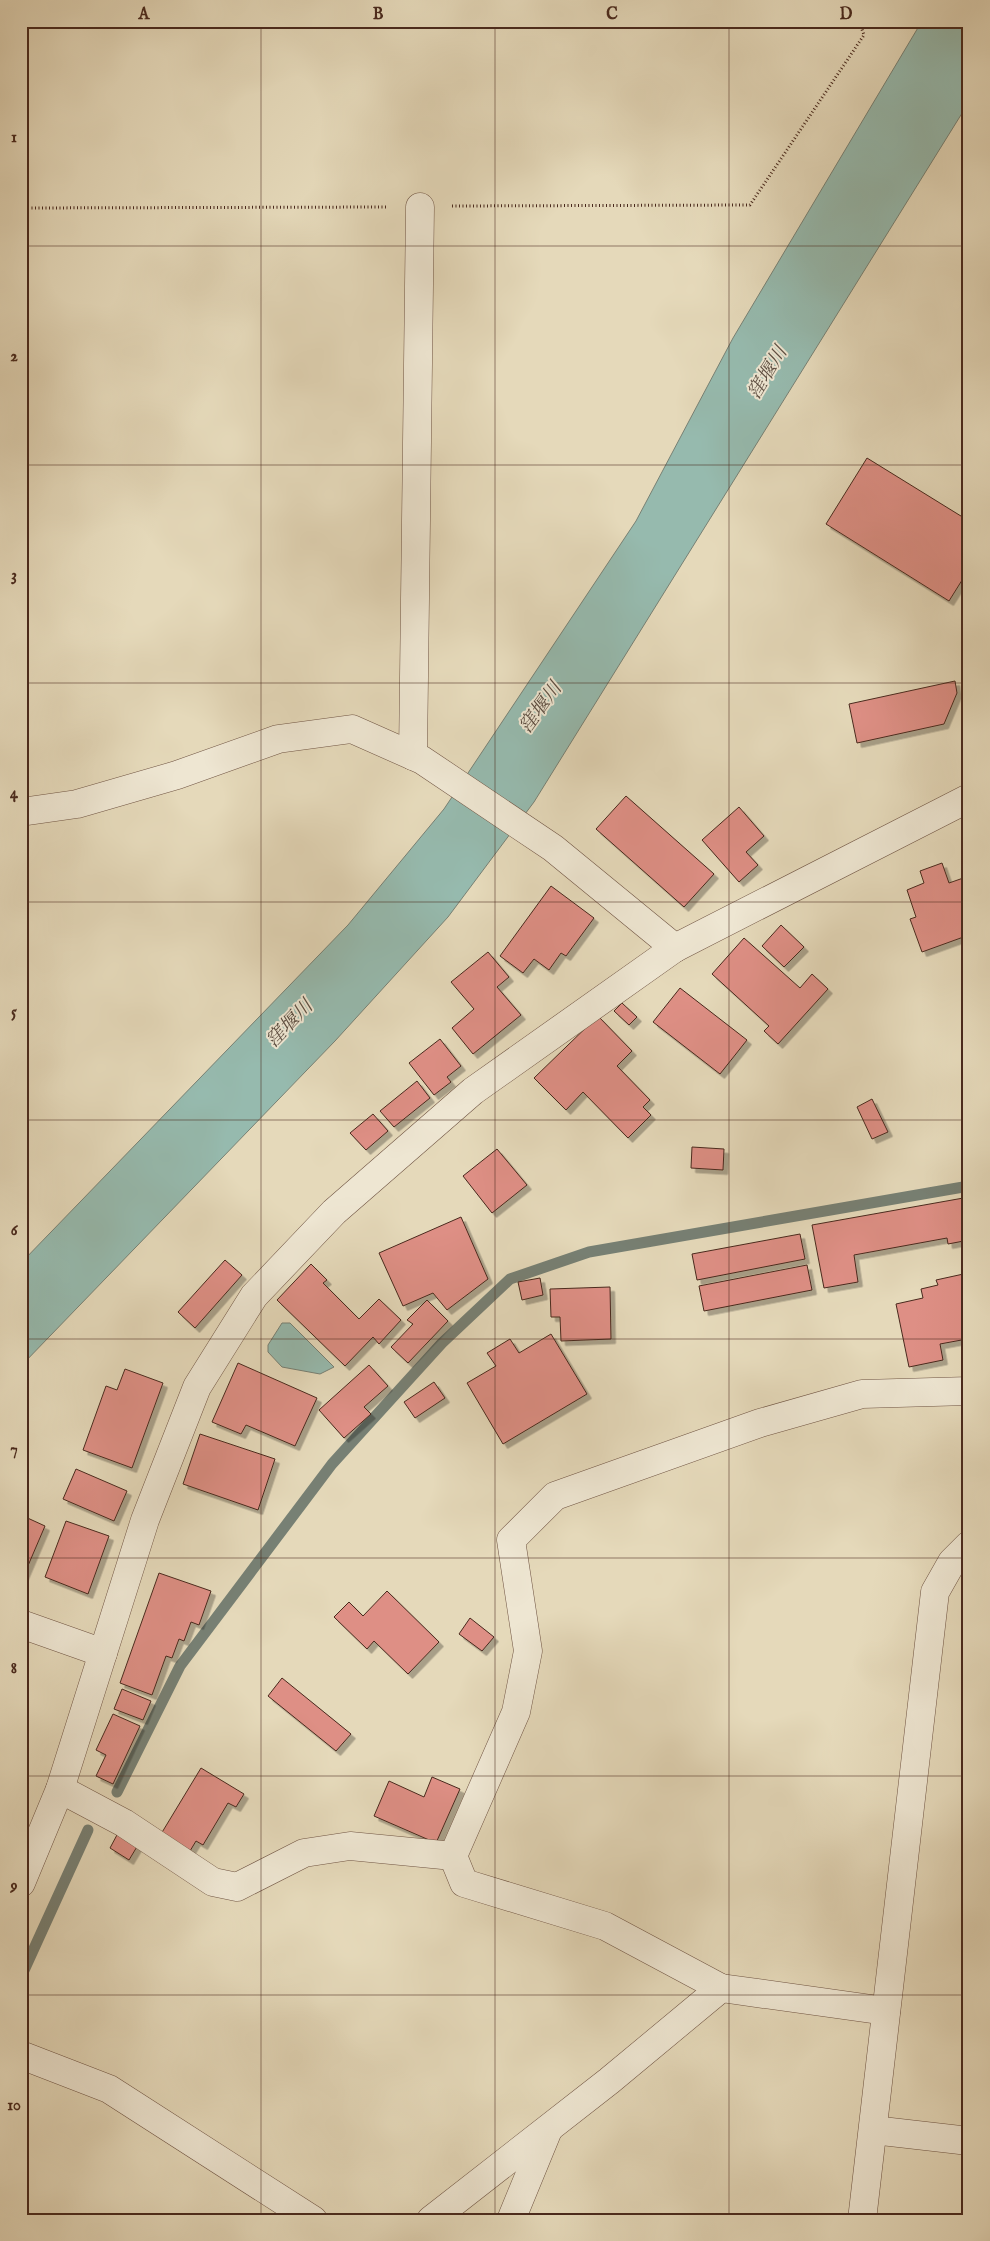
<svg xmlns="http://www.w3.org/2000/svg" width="990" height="2241" viewBox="0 0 990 2241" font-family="'IM FELL English','Noto Serif JP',serif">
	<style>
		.water { fill: #96baae; stroke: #778074 }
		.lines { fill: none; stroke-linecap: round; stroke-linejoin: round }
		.stream { stroke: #778074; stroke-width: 11 }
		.building { fill: #de8f85; stroke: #49291d; filter: url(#shadow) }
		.minor-casing { stroke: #705544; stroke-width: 29 }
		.path { stroke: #49291d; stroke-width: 3; stroke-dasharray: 1 2.5; stroke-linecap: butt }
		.minor { stroke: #eee6d2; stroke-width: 28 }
		.grid { fill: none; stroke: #49291d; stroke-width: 1; stroke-opacity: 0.55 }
		.labels { text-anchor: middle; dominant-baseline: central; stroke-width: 4; stroke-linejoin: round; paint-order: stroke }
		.water-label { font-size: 19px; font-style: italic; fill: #5c4d41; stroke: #eee6d2 }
		.neatline { fill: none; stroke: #49291d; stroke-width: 2 }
		.grid-label { font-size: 16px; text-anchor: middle; font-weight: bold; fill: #49291d }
	</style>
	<defs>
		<filter id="shadow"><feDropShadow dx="4.5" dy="4.5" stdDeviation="0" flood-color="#0004"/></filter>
	</defs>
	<rect width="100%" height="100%" fill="#e5d9ba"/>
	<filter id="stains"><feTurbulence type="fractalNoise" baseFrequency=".004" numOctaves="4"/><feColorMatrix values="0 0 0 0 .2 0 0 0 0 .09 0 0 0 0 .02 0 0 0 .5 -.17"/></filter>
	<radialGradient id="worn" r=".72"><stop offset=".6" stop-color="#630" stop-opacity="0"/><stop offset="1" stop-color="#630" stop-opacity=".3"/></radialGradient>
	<g class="water">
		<polygon points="922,21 969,21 969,102 534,802 448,917 335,1041 21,1366 21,1263 348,925 444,809 636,521 733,338"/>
		<polygon points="282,1323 290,1323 334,1367 320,1374 282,1367 268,1352 268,1345"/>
	</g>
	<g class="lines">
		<g class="stream">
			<polyline points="117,1792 180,1666 332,1464 442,1343 510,1279 589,1252 969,1186"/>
			<polyline points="21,1977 88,1830"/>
		</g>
	</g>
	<g class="building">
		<polygon points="867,458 969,521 969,569 949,601 826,524"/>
		<polygon points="955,681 957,693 944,724 857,743 849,704"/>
		<polygon points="626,796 714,874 684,907 596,829"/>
		<polygon points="739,807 764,836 746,852 758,865 739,882 702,840"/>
		<polygon points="942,863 949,883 969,876 969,935 922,952 910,919 916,917 907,890 924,883 920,871"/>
		<polygon points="551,886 594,918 566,956 561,953 549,970 534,959 523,973 500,956"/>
		<polygon points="781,925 804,947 784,967 762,946"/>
		<polygon points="744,938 800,988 812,974 828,989 778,1044 764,1031 769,1026 712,974"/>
		<polygon points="488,952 509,977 497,987 521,1015 473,1054 452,1028 474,1009 451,982"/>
		<polygon points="680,988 747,1040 720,1074 653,1022"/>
		<polygon points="622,1003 637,1017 629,1025 614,1011"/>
		<polygon points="598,1016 632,1051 617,1066 650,1100 643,1107 651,1115 628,1138 583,1092 566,1110 534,1078"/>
		<polygon points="440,1039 461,1066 447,1077 451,1082 434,1095 409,1063"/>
		<polygon points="417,1081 430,1098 394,1127 380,1111"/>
		<polygon points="872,1099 888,1132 872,1139 857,1107"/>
		<polygon points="373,1114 388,1131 366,1150 350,1133"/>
		<polygon points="692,1147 724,1149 723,1170 691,1168"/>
		<polygon points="497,1149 527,1185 492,1213 463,1176"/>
		<polygon points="969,1151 969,1175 966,1175 962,1152"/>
		<polygon points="969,1197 969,1240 948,1244 947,1238 854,1255 858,1282 824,1288 812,1225"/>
		<polygon points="461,1217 488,1279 447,1310 433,1293 403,1306 379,1253"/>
		<polygon points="800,1234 805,1259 697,1280 692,1254"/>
		<polygon points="225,1260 242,1275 195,1328 178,1312"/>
		<polygon points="311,1264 327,1280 323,1283 359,1319 379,1299 401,1320 379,1344 373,1337 345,1366 277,1300"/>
		<polygon points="807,1265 812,1290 704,1311 699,1286"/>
		<polygon points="968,1273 969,1324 964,1325 967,1339 940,1344 943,1360 909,1367 896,1304 923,1298 921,1289 938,1285 936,1280"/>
		<polygon points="540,1278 543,1295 522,1300 518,1282"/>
		<polygon points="610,1287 611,1339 561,1341 560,1317 551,1317 550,1289"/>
		<polygon points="427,1300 448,1321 408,1363 391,1347 413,1324 407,1320"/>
		<polygon points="551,1334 587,1394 503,1444 467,1383 496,1366 487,1353 510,1339 519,1353"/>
		<polygon points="238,1363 317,1398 295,1446 246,1425 241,1434 212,1422"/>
		<polygon points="369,1365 388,1386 364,1407 371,1414 344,1438 319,1410"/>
		<polygon points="125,1369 163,1383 132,1468 83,1450 106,1386 117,1390"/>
		<polygon points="434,1382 445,1398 415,1418 404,1402"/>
		<polygon points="200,1434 275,1459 258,1510 183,1484"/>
		<polygon points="76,1469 127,1491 114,1521 63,1499"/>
		<polygon points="21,1515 45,1526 21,1582"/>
		<polygon points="66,1521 109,1536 88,1594 45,1577"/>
		<polygon points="159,1573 211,1591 199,1625 191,1622 184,1641 179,1639 172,1658 166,1656 152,1695 120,1683"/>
		<polygon points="387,1591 439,1642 408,1674 374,1641 367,1649 334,1617 349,1602 363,1616"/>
		<polygon points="470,1618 494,1637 482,1651 459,1634"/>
		<polygon points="282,1678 351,1734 336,1751 268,1696"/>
		<polygon points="122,1689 151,1701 143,1720 114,1709"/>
		<polygon points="113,1714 140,1726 113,1784 96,1776 106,1755 96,1750"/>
		<polygon points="201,1768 244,1794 236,1807 228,1803 203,1845 196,1841 190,1851 161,1834"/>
		<polygon points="432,1777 460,1789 436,1843 374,1816 389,1781 424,1797"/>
		<polygon points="118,1833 138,1845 129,1860 110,1848"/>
	</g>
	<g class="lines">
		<g class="minor-casing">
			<g id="minor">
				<polyline points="413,756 420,207"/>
				<polyline points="21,812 77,804 177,775 278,739 352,729 422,760 553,848 675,948"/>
				<polyline points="21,1624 103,1653"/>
				<polyline points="60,1789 124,1823 213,1882 237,1887 304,1853 350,1846 453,1856"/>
				<polyline points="21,1883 60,1789 145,1520 197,1387 254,1296 334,1212 473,1091 675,948 969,798"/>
				<polyline points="886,2011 721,1988 605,1926 464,1883 453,1856 516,1712 528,1651 511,1540 555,1496 760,1423 862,1394 969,1391"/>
				<polyline points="21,2055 109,2089 313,2220"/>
				<polyline points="873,2130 969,2141"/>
				<polyline points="431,2220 609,2081 721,1988"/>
				<polyline points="511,2220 548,2130"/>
				<polyline points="862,2220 935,1592 952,1562 969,1545"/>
			</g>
		</g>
		<g class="path">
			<polyline points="452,206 750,205 864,35 859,21"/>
			<polyline points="21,208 388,207"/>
		</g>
		<use href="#minor" class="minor"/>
	</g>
	<path class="grid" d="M 261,21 L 261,2220M 495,21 L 495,2220M 729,21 L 729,2220M 21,246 L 969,246M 21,465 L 969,465M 21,683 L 969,683M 21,902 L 969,902M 21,1120 L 969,1120M 21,1339 L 969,1339M 21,1558 L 969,1558M 21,1776 L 969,1776M 21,1995 L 969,1995"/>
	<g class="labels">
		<g class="water-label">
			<text transform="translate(768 373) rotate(-59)">窪堰川</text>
			<text transform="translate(541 708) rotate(-54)">窪堰川</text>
			<text transform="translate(290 1024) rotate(-46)">窪堰川</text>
		</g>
	</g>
	<rect width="990" height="2241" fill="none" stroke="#e5d9ba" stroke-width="55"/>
	<rect x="28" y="28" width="934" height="2186" class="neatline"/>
	<g class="grid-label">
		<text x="144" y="19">A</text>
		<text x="378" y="19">B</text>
		<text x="612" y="19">C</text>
		<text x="846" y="19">D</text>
		<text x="14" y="142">1</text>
		<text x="14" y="361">2</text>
		<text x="14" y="580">3</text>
		<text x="14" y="798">4</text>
		<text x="14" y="1017">5</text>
		<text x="14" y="1235">6</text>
		<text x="14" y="1454">7</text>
		<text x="14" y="1673">8</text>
		<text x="14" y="1891">9</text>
		<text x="14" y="2110">10</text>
	</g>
	<rect width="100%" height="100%" filter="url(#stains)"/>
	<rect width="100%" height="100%" fill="url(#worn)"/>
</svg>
